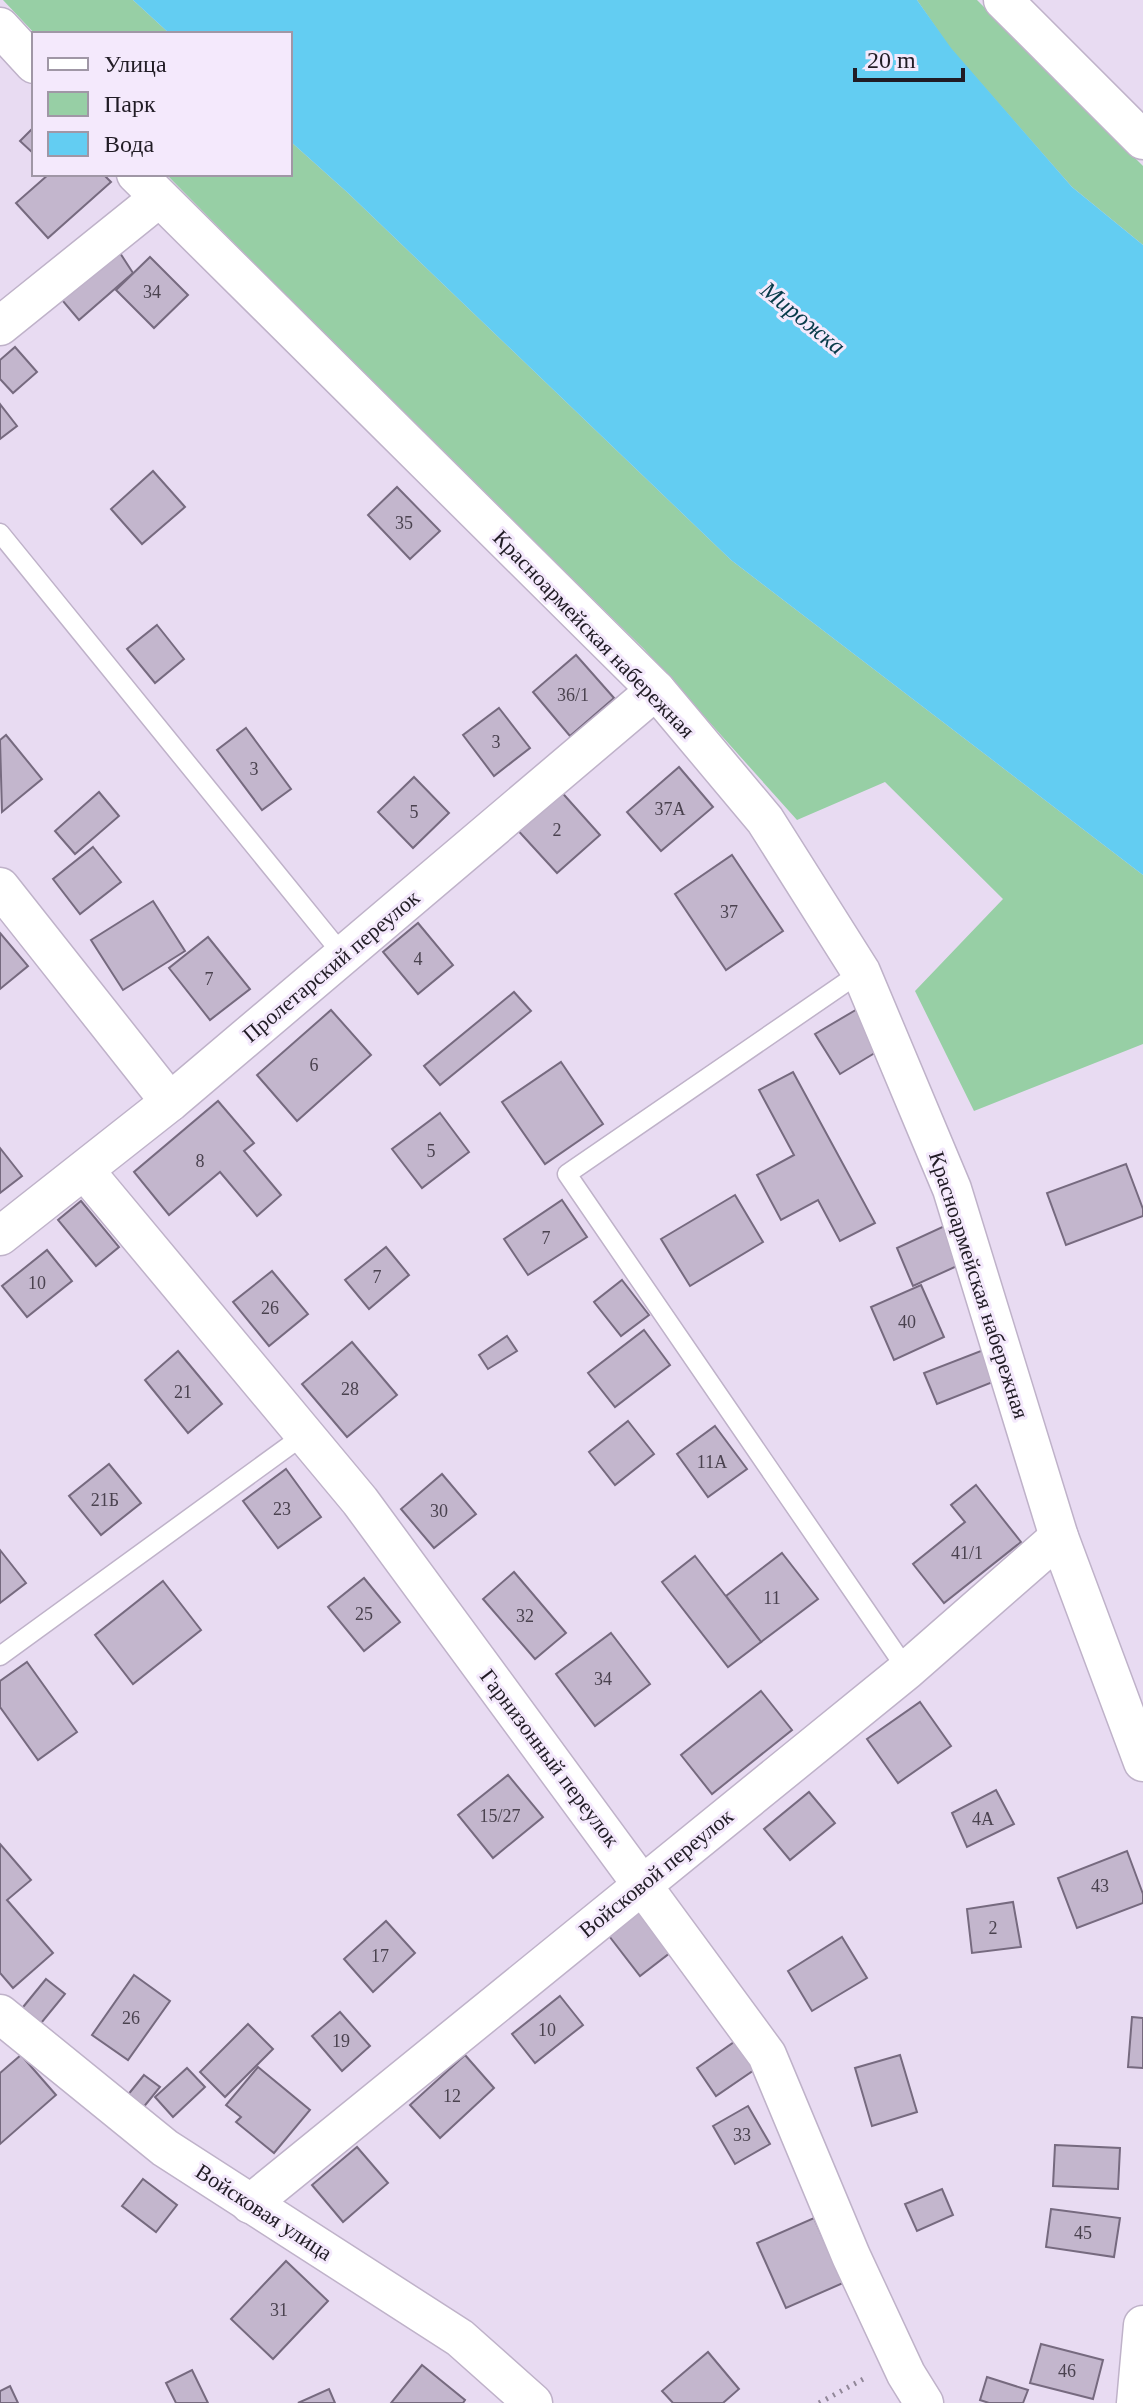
<svg xmlns="http://www.w3.org/2000/svg" width="1143" height="2403" viewBox="0 0 1143 2403" font-family="'Times New Roman',serif">
	<style>
		.green { fill: #97cfa5 }
		.water { fill: #63cdf2 }
		.building { fill: #c3b6cd; stroke: #766a7f; stroke-width: 2 }
		.lines { fill: none; stroke-linecap: round; stroke-linejoin: round }
		.lane-casing { stroke: #bfb2c9; stroke-width: 21 }
		.street-casing { stroke: #bfb2c9; stroke-width: 41 }
		.path { stroke: #918798; stroke-width: 5; stroke-dasharray: 2 6; stroke-linecap: butt }
		.lane { stroke: #fff; stroke-width: 18 }
		.street { stroke: #fff; stroke-width: 38 }
		.labels { text-anchor: middle; dominant-baseline: central; stroke-width: 6; stroke-linejoin: round; paint-order: stroke }
		.number-label { font-size: 18px; fill: #4a424f }
		.street-label { font-size: 22px; fill: #211c25; stroke: #f4e9fc }
		.water-label { font-size: 24px; font-style: italic; fill: #073a49; stroke: #f4e9fc }
	</style>
	<rect width="100%" height="100%" fill="#e8dbf2"/>
	<g class="green">
		<polygon points="3,0 133,0 170,34 35,34"/>
		<polygon points="917,0 977,0 1143,166 1143,245 1072,187 950,48"/>
		<polygon points="290,141 348,193 731,560 1143,875 1143,1044 974,1111 915,991 1003,899 885,782 797,820 644,649 412,423 166,174 290,174"/>
	</g>
	<polygon class="water" points="133,0 917,0 951,48 1072,187 1143,245 1143,875 731,560 348,193 290,141 290,34 170,34"/>
	<g class="building">
		<polygon points="34,127 34,154 20,141"/>
		<polygon points="49,174 103,174 111,182 48,238 16,203"/>
		<polygon points="120,253 133,273 79,320 62,300"/>
		<polygon points="150,257 188,295 154,328 116,290"/>
		<polygon points="15,347 37,372 13,393 0,379 0,360"/>
		<polygon points="0,404 17,426 0,439"/>
		<polygon points="153,471 185,507 142,544 111,509"/>
		<polygon points="397,487 440,531 410,559 368,515"/>
		<polygon points="157,625 184,659 155,683 127,649"/>
		<polygon points="576,655 614,698 570,736 533,692"/>
		<polygon points="499,708 530,748 494,776 463,735"/>
		<polygon points="246,728 291,789 262,810 217,750"/>
		<polygon points="6,735 42,779 2,812 0,740"/>
		<polygon points="679,767 713,807 661,851 627,812"/>
		<polygon points="414,777 449,813 413,848 378,812"/>
		<polygon points="557,787 600,835 557,873 513,825"/>
		<polygon points="99,792 119,816 75,854 55,831"/>
		<polygon points="93,847 121,882 80,914 53,879"/>
		<polygon points="732,855 783,931 726,970 675,894"/>
		<polygon points="153,901 185,951 123,990 91,940"/>
		<polygon points="418,923 453,965 418,994 383,952"/>
		<polygon points="0,933 28,966 0,989"/>
		<polygon points="208,937 250,989 210,1020 169,968"/>
		<polygon points="514,992 531,1011 440,1085 424,1066"/>
		<polygon points="859,1008 883,1048 840,1074 815,1034"/>
		<polygon points="331,1010 371,1055 297,1121 257,1075"/>
		<polygon points="561,1062 603,1124 545,1164 502,1102"/>
		<polygon points="793,1072 875,1223 840,1241 818,1200 781,1220 757,1175 794,1155 759,1090"/>
		<polygon points="218,1101 254,1143 244,1151 281,1195 257,1216 220,1172 169,1215 134,1172"/>
		<polygon points="440,1113 469,1152 422,1188 392,1149"/>
		<polygon points="0,1148 22,1176 0,1193"/>
		<polygon points="1126,1164 1143,1209 1143,1216 1066,1245 1047,1193"/>
		<polygon points="735,1195 763,1242 690,1286 661,1239"/>
		<polygon points="562,1200 587,1237 528,1275 504,1239"/>
		<polygon points="81,1201 119,1247 96,1266 58,1220"/>
		<polygon points="951,1223 968,1261 913,1286 897,1248"/>
		<polygon points="386,1247 409,1275 369,1309 345,1280"/>
		<polygon points="47,1250 72,1281 27,1317 2,1286"/>
		<polygon points="272,1271 308,1314 269,1346 233,1302"/>
		<polygon points="622,1280 649,1315 621,1336 594,1302"/>
		<polygon points="921,1285 944,1337 894,1360 871,1307"/>
		<polygon points="644,1330 670,1365 615,1407 588,1373"/>
		<polygon points="507,1336 517,1351 488,1369 479,1355"/>
		<polygon points="352,1342 397,1395 347,1437 302,1384"/>
		<polygon points="986,1349 998,1380 937,1404 924,1373"/>
		<polygon points="178,1351 222,1404 188,1433 145,1380"/>
		<polygon points="628,1421 654,1454 615,1485 589,1452"/>
		<polygon points="715,1426 747,1469 708,1497 677,1454"/>
		<polygon points="109,1464 141,1503 101,1535 69,1496"/>
		<polygon points="286,1469 321,1517 278,1548 243,1501"/>
		<polygon points="442,1474 476,1514 434,1548 401,1509"/>
		<polygon points="976,1485 1021,1542 944,1603 913,1564 965,1522 951,1505"/>
		<polygon points="0,1550 26,1583 0,1603"/>
		<polygon points="782,1553 818,1599 761,1642 726,1596"/>
		<polygon points="695,1556 761,1642 728,1667 662,1582"/>
		<polygon points="514,1572 566,1633 535,1659 483,1599"/>
		<polygon points="364,1578 400,1622 364,1651 328,1607"/>
		<polygon points="163,1581 201,1630 133,1684 95,1635"/>
		<polygon points="611,1633 650,1684 595,1726 556,1674"/>
		<polygon points="27,1662 77,1732 38,1760 0,1707 0,1681"/>
		<polygon points="761,1691 792,1730 712,1794 681,1755"/>
		<polygon points="920,1702 951,1746 898,1783 867,1739"/>
		<polygon points="508,1775 543,1817 493,1858 458,1815"/>
		<polygon points="996,1790 1014,1824 967,1847 952,1813"/>
		<polygon points="809,1792 835,1823 790,1860 764,1829"/>
		<polygon points="0,1844 31,1880 7,1900 53,1953 13,1988 0,1973"/>
		<polygon points="1127,1851 1143,1894 1143,1903 1077,1928 1058,1878"/>
		<polygon points="1013,1902 1021,1947 972,1953 967,1909"/>
		<polygon points="640,1905 675,1949 640,1976 606,1932"/>
		<polygon points="386,1921 415,1953 373,1992 344,1959"/>
		<polygon points="842,1937 867,1978 812,2011 788,1971"/>
		<polygon points="134,1975 170,2001 128,2060 92,2035"/>
		<polygon points="46,1979 65,1994 37,2028 19,2012"/>
		<polygon points="560,1996 583,2025 535,2063 512,2034"/>
		<polygon points="340,2012 370,2046 342,2071 312,2036"/>
		<polygon points="1132,2017 1143,2018 1143,2068 1128,2067"/>
		<polygon points="248,2024 273,2049 225,2097 200,2072"/>
		<polygon points="737,2040 757,2068 716,2096 697,2068"/>
		<polygon points="21,2055 56,2095 0,2144 0,2073"/>
		<polygon points="465,2055 494,2088 440,2138 410,2105"/>
		<polygon points="900,2055 917,2112 872,2126 855,2068"/>
		<polygon points="258,2067 310,2110 274,2153 236,2122 241,2117 226,2105"/>
		<polygon points="187,2068 205,2087 173,2117 155,2097"/>
		<polygon points="144,2075 160,2087 142,2109 127,2096"/>
		<polygon points="748,2106 770,2144 735,2164 713,2126"/>
		<polygon points="1055,2145 1120,2148 1118,2189 1053,2186"/>
		<polygon points="357,2147 388,2183 343,2222 312,2185"/>
		<polygon points="143,2179 177,2205 156,2232 122,2206"/>
		<polygon points="942,2189 953,2215 917,2231 905,2204"/>
		<polygon points="1051,2209 1120,2218 1114,2257 1046,2247"/>
		<polygon points="814,2218 843,2283 786,2308 757,2243"/>
		<polygon points="286,2261 328,2301 273,2359 231,2319"/>
		<polygon points="1041,2344 1103,2360 1093,2399 1030,2383"/>
		<polygon points="708,2352 739,2389 723,2403 673,2403 662,2391"/>
		<polygon points="422,2365 465,2400 463,2403 391,2403"/>
		<polygon points="192,2370 208,2403 176,2403 166,2383"/>
		<polygon points="987,2377 1028,2390 1023,2403 989,2403 980,2400"/>
		<polygon points="10,2386 18,2403 0,2403 0,2391"/>
		<polygon points="329,2389 335,2403 298,2403"/>
	</g>
	<g class="lines">
		<g class="lane-casing">
			<g id="lane">
				<polyline points="0,533 343,955"/>
				<polyline points="861,972 567,1174 907,1670"/>
				<polyline points="0,1656 304,1435"/>
			</g>
		</g>
		<g class="street-casing">
			<g id="street">
				<polyline points="1003,0 1143,140"/>
				<polyline points="0,27 34,64"/>
				<polyline points="136,174 656,690 765,820 861,972 952,1189 1059,1537 1143,1762"/>
				<polyline points="0,326 159,198"/>
				<polyline points="0,887 170,1102"/>
				<polyline points="85,1171 360,1501 767,2055 851,2256 906,2374 924,2403"/>
				<polyline points="0,1236 170,1102 656,690"/>
				<polyline points="0,2014 165,2148 460,2338 533,2403"/>
				<polyline points="250,2204 907,1670 1059,1537"/>
				<polyline points="1136,2403 1143,2325"/>
			</g>
		</g>
		<polyline class="path" points="819,2403 867,2377"/>
		<use href="#lane" class="lane"/>
		<use href="#street" class="street"/>
	</g>
	<g class="labels">
		<g class="number-label">
			<text x="152" y="292">34</text>
			<text x="404" y="523">35</text>
			<text x="573" y="695">36/1</text>
			<text x="496" y="742">3</text>
			<text x="254" y="769">3</text>
			<text x="670" y="809">37А</text>
			<text x="414" y="812">5</text>
			<text x="557" y="830">2</text>
			<text x="729" y="912">37</text>
			<text x="418" y="959">4</text>
			<text x="209" y="979">7</text>
			<text x="314" y="1065">6</text>
			<text x="431" y="1151">5</text>
			<text x="200" y="1161">8</text>
			<text x="546" y="1238">7</text>
			<text x="377" y="1277">7</text>
			<text x="37" y="1283">10</text>
			<text x="270" y="1308">26</text>
			<text x="907" y="1322">40</text>
			<text x="350" y="1389">28</text>
			<text x="183" y="1392">21</text>
			<text x="712" y="1462">11А</text>
			<text x="105" y="1500">21Б</text>
			<text x="282" y="1509">23</text>
			<text x="439" y="1511">30</text>
			<text x="967" y="1553">41/1</text>
			<text x="772" y="1598">11</text>
			<text x="364" y="1614">25</text>
			<text x="525" y="1616">32</text>
			<text x="603" y="1679">34</text>
			<text x="500" y="1816">15/27</text>
			<text x="983" y="1819">4А</text>
			<text x="1100" y="1886">43</text>
			<text x="993" y="1928">2</text>
			<text x="380" y="1956">17</text>
			<text x="131" y="2018">26</text>
			<text x="547" y="2030">10</text>
			<text x="341" y="2041">19</text>
			<text x="452" y="2096">12</text>
			<text x="742" y="2135">33</text>
			<text x="1083" y="2233">45</text>
			<text x="279" y="2310">31</text>
			<text x="1067" y="2371">46</text>
		</g>
		<g class="street-label">
			<text transform="translate(594 634) rotate(46)">Красноармейская набережная</text>
			<text transform="translate(331 966) rotate(-40)">Пролетарский переулок</text>
			<text transform="translate(979 1285) rotate(72)">Красноармейская набережная</text>
			<text transform="translate(550 1758) rotate(53)">Гарнизонный переулок</text>
			<text transform="translate(656 1873) rotate(-39)">Войсковой переулок</text>
			<text transform="translate(264 2212) rotate(33)">Войсковая улица</text>
		</g>
		<g class="water-label">
			<text transform="translate(803 318) rotate(39)">Мирожка</text>
		</g>
	</g>
	<rect x="32" y="32" width="260" height="144" fill="#f4e9fc" stroke="#a097a6" stroke-width="2"/>
	<rect x="48" y="58" width="40" height="12" fill="#ffffff" stroke="#a097a6" stroke-width="2"/>
	<text x="104" y="72" font-size="24" fill="#211c25">Улица</text>
	<rect x="48" y="92" width="40" height="24" fill="#97cfa5" stroke="#a097a6" stroke-width="2"/>
	<text x="104" y="112" font-size="24" fill="#211c25">Парк</text>
	<rect x="48" y="132" width="40" height="24" fill="#63cdf2" stroke="#a097a6" stroke-width="2"/>
	<text x="104" y="152" font-size="24" fill="#211c25">Вода</text>
	<path d="M855 68v12h108v-12" fill="none" stroke="#211c25" stroke-width="4"/>
	<text x="867" y="68" font-size="24" fill="#211c25" stroke="#f4e9fc" stroke-width="6" paint-order="stroke">20 m</text>
</svg>
